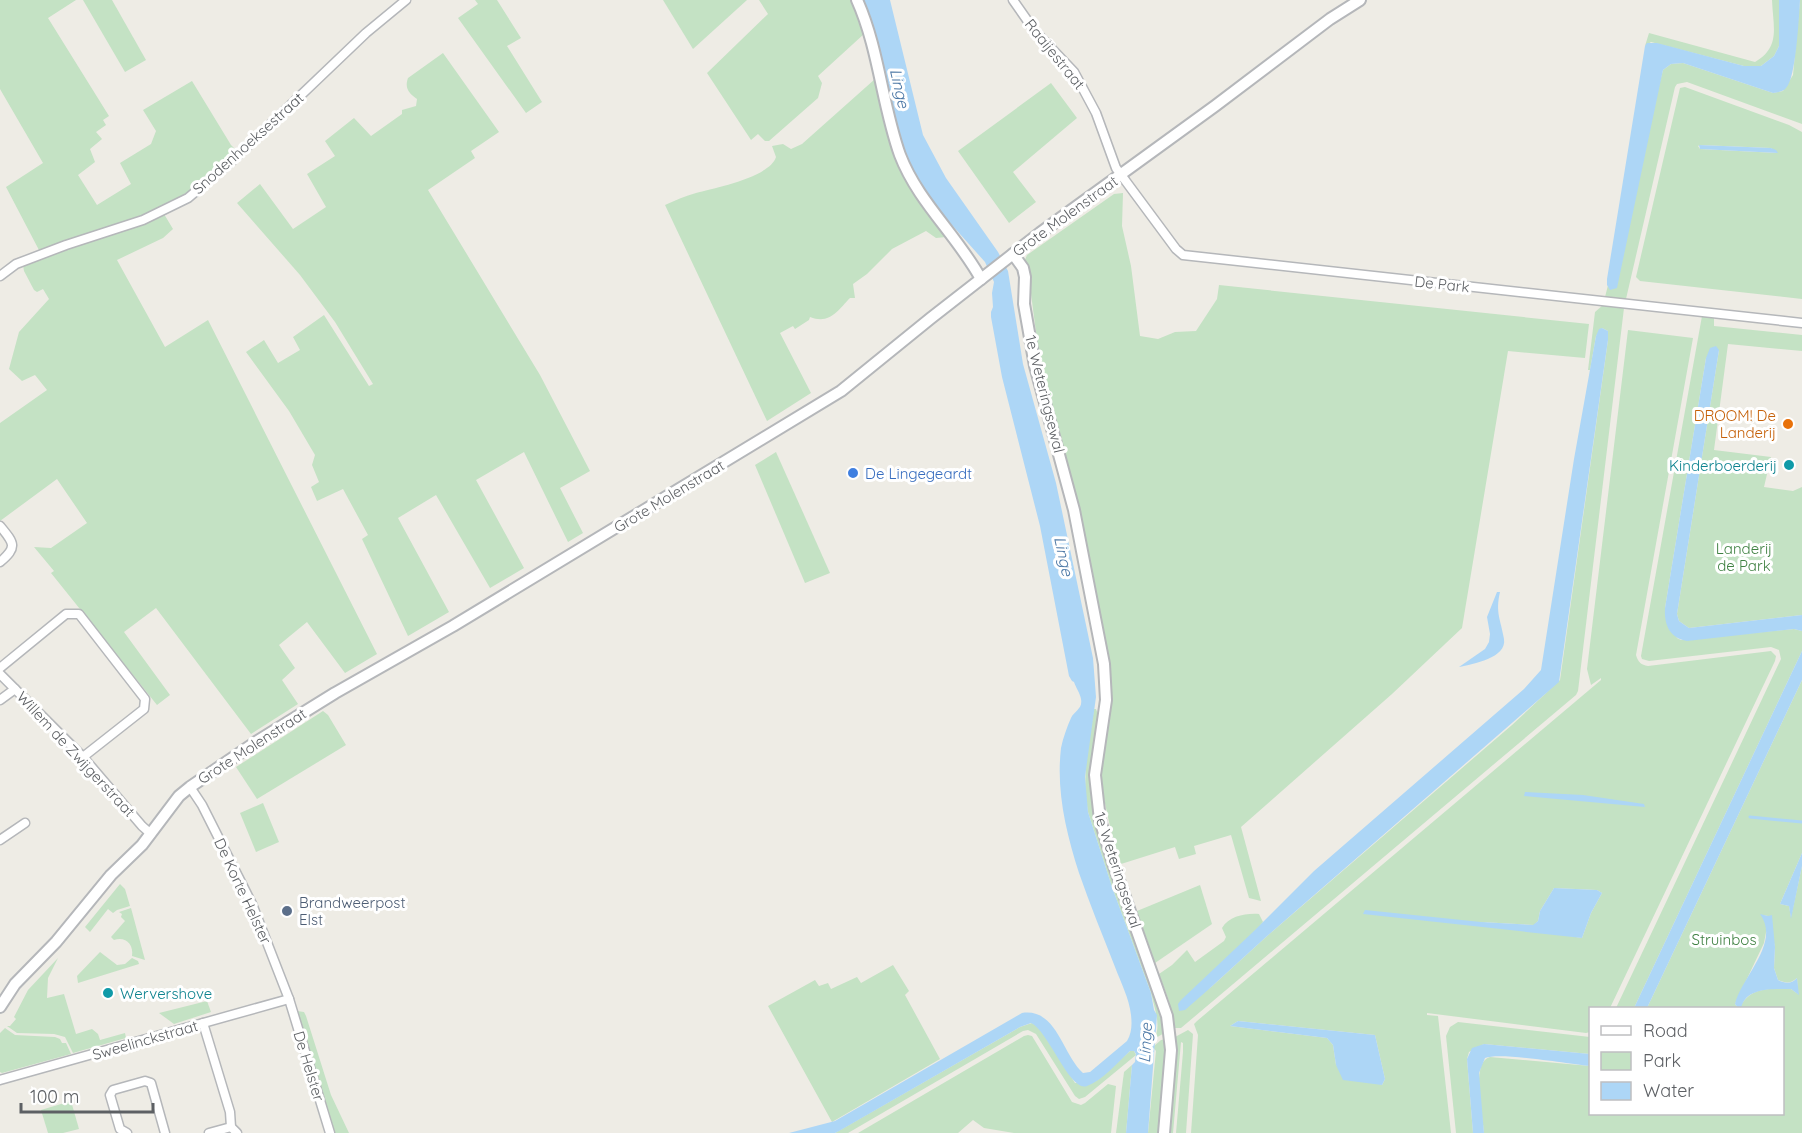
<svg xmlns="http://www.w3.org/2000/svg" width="1802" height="1133" viewBox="0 0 1802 1133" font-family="Quicksand,sans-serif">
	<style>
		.green { fill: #c4e2c4; fill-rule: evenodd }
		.water { fill: #add6f6 }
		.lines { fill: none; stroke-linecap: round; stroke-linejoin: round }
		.stream { stroke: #add6f6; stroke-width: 3 }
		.minor-casing { stroke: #b5b7ba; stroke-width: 11 }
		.tertiary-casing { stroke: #b5b7ba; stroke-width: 14 }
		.minor { stroke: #fff; stroke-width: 8 }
		.tertiary { stroke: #fff; stroke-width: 10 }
		.food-dot { fill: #e8710a; stroke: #fff; stroke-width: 2 }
		.culture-dot { fill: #0f9aa8; stroke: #fff; stroke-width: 2 }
		.shop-dot { fill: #3f7fe0; stroke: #fff; stroke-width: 2 }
		.service-dot { fill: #5c6f8a; stroke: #fff; stroke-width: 2 }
		.labels { text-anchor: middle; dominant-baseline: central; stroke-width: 6; stroke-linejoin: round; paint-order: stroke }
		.street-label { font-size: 15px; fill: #5d6064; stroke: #fff }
		.food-label { font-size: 15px; fill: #c56008; stroke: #fff; text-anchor: end }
		.culture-label { font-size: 15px; fill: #0d838f; stroke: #fff; text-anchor: end }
		.shop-label { font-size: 15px; fill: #366cbe; stroke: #fff; text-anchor: start }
		.park-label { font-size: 15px; fill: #3f8142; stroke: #fff }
		.service-label { font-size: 15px; fill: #4e5e75; stroke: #fff; text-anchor: start }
		.water-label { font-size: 16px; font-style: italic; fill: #4c78a6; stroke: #fff }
	</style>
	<rect width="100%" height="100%" fill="#eeece5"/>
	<g class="green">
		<path d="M 0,0 L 76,0 L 48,18 L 109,116 L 103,120 L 106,125 L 96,132 L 102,139 L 90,149 L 95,162 L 78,175 L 97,205 L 131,184 L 120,163 L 151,144 L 156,131 L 143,110 L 192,81 L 231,145 L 235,149 L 238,148 C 188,209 111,228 40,252 L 6,187 L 43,163 L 0,89 Z"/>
		<polygon points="83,0 112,0 146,60 125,72"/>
		<polygon points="475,0 497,0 521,38 507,46 542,102 526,113 458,18 478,4"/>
		<polygon points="663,0 747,0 693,49"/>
		<polygon points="759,0 852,0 864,34 818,76 822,83 818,98 769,141 765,141 758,134 751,140 707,73 768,14"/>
		<path d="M 1772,0 L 1779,0 L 1779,46 L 1774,56 L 1761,66 L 1744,66 L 1651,42 L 1645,46 L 1649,33 L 1755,62 C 1781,47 1773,27 1772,0 Z"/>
		<polygon points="1800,0 1802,0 1802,124 1687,82 1677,84 1675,87 1626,299 1605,297 1663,70 1671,64 1683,63 1773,93 1783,91 1793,75"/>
		<path d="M 443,53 L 499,132 L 471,151 L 475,158 L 428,190 L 540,375 L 590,471 L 560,488 L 583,533 L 568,542 L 524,452 L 476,480 L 524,568 L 490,588 L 436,495 L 398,518 L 449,612 L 408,636 L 362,539 L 368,535 L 343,489 L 317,501 L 311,487 L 319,482 L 312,465 L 315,455 L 289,411 L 246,352 L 264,340 L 278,363 L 300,350 L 293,337 L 324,315 L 369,386 L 373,384 L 335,322 L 300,275 L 237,203 L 260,184 L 293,229 L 326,207 L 307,174 L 335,156 L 325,141 L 354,118 L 371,136 L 402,114 L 402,110 L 416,106 L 417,99 C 410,94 404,89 408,78 Z"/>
		<path d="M 875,79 L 928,213 L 946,237 L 936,238 L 926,231 L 892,249 L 867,274 L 853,284 L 855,298 L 850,298 C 838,310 830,325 810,317 L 809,320 L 795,329 L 793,326 L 780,333 L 811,393 L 767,421 L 665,205 C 676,200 685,196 696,193 C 715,188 770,177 776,157 L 772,146 L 783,144 L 791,149 L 802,144 Z"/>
		<polygon points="1051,83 1077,118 1013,172 1036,202 1009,223 958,151"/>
		<path d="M 1685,87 L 1789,125 L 1802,132 L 1802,299 L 1640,281 L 1636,277 L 1680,88 ZM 1700,145 L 1771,148 L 1777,153 L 1700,149 L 1698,146 Z"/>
		<polygon points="1123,193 1122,226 1131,266 1140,336 1158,339 1175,332 1196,331 1217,299 1219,285 1589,324 1585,358 1508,351 1462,628 1392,694 1241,827 1261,901 1249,898 1231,835 1194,846 1196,854 1179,859 1175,847 1121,864 1111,831 1101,785 1101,759 1111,680 1042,378 1028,271 1024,262 1027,255 1114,194"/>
		<polygon points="164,214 173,229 163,238 117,260 165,347 208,320 377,654 345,673 307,622 279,645 295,668 282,680 298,704 251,734 156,608 124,632 170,695 157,705 51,573 54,571 34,547 51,548 87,523 57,479 0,521 0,423 47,390 35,375 22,381 9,369 19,332 49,299 43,289 37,292 34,290 24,271 23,265 53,252"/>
		<path d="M 1603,305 L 1624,308 L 1578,691 L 1576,695 L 1181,1028 L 1174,1028 L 1169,1001 L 1159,974 L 1172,965 L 1187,950 L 1195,962 L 1224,941 L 1226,937 L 1222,928 C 1229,916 1246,913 1259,914 L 1263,922 L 1209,989 L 1266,937 L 1512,725 L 1560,680 L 1608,340 L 1608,331 L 1602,328 L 1596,336 L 1590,370 L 1588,370 L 1595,312 Z"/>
		<polygon points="1702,316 1714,317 1714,326 1802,335 1802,351 1728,344 1714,450 1771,457 1764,487 1793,491 1802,487 1802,615 1689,628 1679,621 1677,614 1719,350 1706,358 1665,608 1677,638 1681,640 1794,629 1802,631 1802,651 1634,1008 1616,1008 1781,659 1779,650 1771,647 1649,661 1642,659 1641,656"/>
		<path d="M 1628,330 L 1693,338 L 1636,655 C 1638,662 1641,665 1648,666 L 1771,651 L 1776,656 L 1775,661 L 1610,1008 L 1590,1008 L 1590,1032 L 1586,1033 L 1427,1013 L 1427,1015 L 1438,1016 L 1451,1133 L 1191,1133 L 1198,1035 L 1194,1024 L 1197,1021 L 1601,680 L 1601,678 L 1591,685 L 1587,669 ZM 1554,888 L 1597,890 L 1602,893 L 1591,913 L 1582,938 L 1481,922 L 1534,925 L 1538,921 L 1540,911 ZM 1238,1021 L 1375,1035 L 1385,1079 L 1382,1085 L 1336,1065 L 1333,1045 L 1327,1038 L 1230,1026 Z"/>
		<polygon points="776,452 830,573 805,583 755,465"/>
		<path d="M 1802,680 L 1802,853 L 1780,904 L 1789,906 L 1791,917 L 1802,866 L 1802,1133 L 1484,1133 C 1483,1116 1470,1062 1490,1057 L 1590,1066 L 1590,1114 L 1782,1114 L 1782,1008 L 1741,1008 L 1740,1007 C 1751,986 1771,989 1791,989 L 1798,994 L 1797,978 C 1790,984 1786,983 1778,980 L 1774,968 L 1775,947 L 1768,916 L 1762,915 L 1767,927 L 1764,943 L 1735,1004 L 1738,1008 L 1647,1008 Z"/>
		<path d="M 1094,709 L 1096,709 C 1103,726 1092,748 1091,766 C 1090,786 1093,805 1097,824 L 1153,981 L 1166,1032 L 1154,1039 C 1162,1026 1154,1007 1151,993 L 1112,887 L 1088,812 L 1085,791 L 1086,760 Z"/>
		<polygon points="323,711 328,715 346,745 257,799 236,767"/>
		<polygon points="263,803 279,842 256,852 240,813"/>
		<polygon points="120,884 125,889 130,906 117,910 113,913 108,909 90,932 85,927"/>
		<polygon points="1200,885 1212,924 1155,963 1137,911"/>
		<path d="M 131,908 L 145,960 L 132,956 C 134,944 125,936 114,940 L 111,937 L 125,921 L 121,917 L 122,914 L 119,912 Z"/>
		<polygon points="100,952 117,965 125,964 132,958 138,961 139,964 78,983 77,976"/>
		<polygon points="58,958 48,978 47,998 64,994 76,1034 92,1029 98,1034 100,1040 125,1033 126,1038 73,1053 65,1037 54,1034 17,1033 7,1026 10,1026 16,1019 14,1017 28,990"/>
		<polygon points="893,965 909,991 905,995 940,1059 832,1122 768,1006 815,980 819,986 828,983 831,989 857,977 861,983"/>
		<polygon points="207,1001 211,1012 174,1024 159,1013"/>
		<polygon points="297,1011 304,1012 306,1016 331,1095 349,1133 334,1133"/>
		<polygon points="1458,1022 1590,1037 1590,1054 1484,1044 1469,1052 1467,1059 1473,1133 1456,1133 1446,1036 1450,1027"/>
		<polygon points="1032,1023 1041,1029 1075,1083 1093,1082 1099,1079 1130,1051 1134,1051 1136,1055 1085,1097 1079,1099 1075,1096 1036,1034 1028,1030 1023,1031 848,1133 835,1133 1020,1027"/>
		<polygon points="5,1028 15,1035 55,1037 60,1039 62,1043 66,1043 71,1054 2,1073 0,1072 0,1033"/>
		<polygon points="1188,1030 1193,1034 1186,1133 1176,1133 1183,1052 1183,1043 1181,1042 1173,1133 1168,1133 1175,1037"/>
		<polygon points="1028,1035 1032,1036 1072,1102 1081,1105 1085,1103 1108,1084 1116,1086 1111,1133 1014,1133 984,1128 973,1120 958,1133 858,1133 1024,1036"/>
		<polygon points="1167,1039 1160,1133 1148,1133 1156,1051 1153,1047 1161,1040"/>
		<polygon points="1132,1065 1126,1133 1116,1133 1124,1072"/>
		<polygon points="71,1101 79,1129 63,1133 48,1133 41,1110"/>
	</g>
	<g class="water">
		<path d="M 862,0 L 890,0 L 923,135 L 946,178 L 998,252 L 1008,271 L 1023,364 L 1056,483 L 1093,658 L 1096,697 L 1085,777 L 1088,812 L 1112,887 L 1151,993 L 1154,1010 L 1157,1015 L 1148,1133 L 1126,1133 L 1132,1065 L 1135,1062 L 1136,1054 L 1134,1051 L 1130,1051 C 1117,1063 1103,1080 1087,1086 C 1070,1093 1048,1030 1031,1023 L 1020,1027 L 839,1131 L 835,1133 L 789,1133 L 835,1121 L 1022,1013 C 1057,1008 1062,1054 1083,1073 L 1090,1072 L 1127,1041 C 1132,1033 1132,1024 1131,1015 C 1129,998 1121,983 1115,967 C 1103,936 1090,905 1079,873 C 1066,832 1056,791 1061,748 C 1063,738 1067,727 1071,718 C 1074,711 1083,709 1081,699 C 1080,693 1076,688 1074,682 L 1072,681 L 1069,676 L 1040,526 L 1002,377 L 991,317 L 991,312 L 993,307 L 992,293 L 994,282 L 985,262 L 934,205 L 907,159 L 894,119 L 870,18 Z"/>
		<path d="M 1779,0 L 1800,0 C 1799,16 1796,79 1786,88 C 1783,92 1778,92 1773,93 L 1683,63 L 1671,64 L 1663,70 L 1617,288 L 1610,290 L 1607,285 L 1607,279 L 1645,46 L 1647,43 L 1657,43 L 1744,66 L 1761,66 L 1774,56 L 1779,46 Z"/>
		<polygon points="1699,145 1771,148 1776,150 1778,153 1700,149"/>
		<polygon points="1602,328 1608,331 1608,340 1559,682 1266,937 1209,989 1185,1010 1179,1011 1178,1004 1181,1000 1254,931 1314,871 1524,689 1541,670 1574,459 1596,336 1599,329"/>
		<path d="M 1716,346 L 1719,350 L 1677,614 L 1679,621 L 1689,628 L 1802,615 L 1802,631 L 1794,629 L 1687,641 C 1669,638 1664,624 1665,608 L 1706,358 L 1710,348 Z"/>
		<path d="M 1497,592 L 1500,592 C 1495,613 1501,620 1504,639 C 1507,658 1473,664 1459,667 L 1485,649 L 1489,642 L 1490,634 L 1487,617 Z"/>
		<polygon points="1802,651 1802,680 1647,1008 1634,1008"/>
		<polygon points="1525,792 1583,795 1644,804 1645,807 1524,796"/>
		<polygon points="1802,853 1802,866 1791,919 1789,906 1780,904"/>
		<polygon points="1554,888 1597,890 1602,893 1591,913 1582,938 1363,914 1365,910 1481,922 1533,925 1538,921 1540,911"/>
		<path d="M 1760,914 L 1768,916 L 1772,915 L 1775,947 L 1774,968 L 1778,980 C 1786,984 1791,984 1797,978 L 1799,995 L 1791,989 C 1772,989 1746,987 1741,1008 L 1738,1008 L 1735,1004 C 1742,976 1781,943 1760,914 Z"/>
		<polygon points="1238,1021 1375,1035 1385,1079 1382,1085 1343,1080 1336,1065 1333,1045 1327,1038 1230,1026"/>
		<path d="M 1484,1044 L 1590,1054 L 1590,1066 C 1569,1064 1501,1052 1485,1058 L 1479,1073 L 1484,1133 L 1473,1133 L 1467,1059 L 1472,1048 Z"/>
	</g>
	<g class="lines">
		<polyline class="stream" points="1750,817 1802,822"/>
		<g class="minor-casing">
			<g id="minor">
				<polyline points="1013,0 1034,30 1074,72 1096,113 1116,168 1176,249 1183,255 1802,323"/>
				<polyline points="0,276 16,264 66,245 143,220 188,198 233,160 366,33 406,0"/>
				<path d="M 0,526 C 14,543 18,547 0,562"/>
				<polyline points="0,668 66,614 79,614 145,699 144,709 83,757"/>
				<polyline points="0,674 83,757 142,826 151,834"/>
				<polyline points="0,700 15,689"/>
				<polyline points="190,787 202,805 252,904 289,999 330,1133"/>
				<polyline points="0,840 25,823"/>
				<polyline points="203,1023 230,1112 231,1127 237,1133"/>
				<polyline points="0,1080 289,999"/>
				<polyline points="127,1133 120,1129 110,1095 113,1090 145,1081 151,1083 165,1133"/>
				<polyline points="209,1133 231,1127"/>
			</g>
		</g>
		<g class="tertiary-casing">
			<g id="tertiary">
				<path d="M 857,0 C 879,49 882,105 900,155 C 918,202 957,235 981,279"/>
				<polyline points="1013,254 1023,268 1025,277 1024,304 1035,366 1074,510 1104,664 1106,700 1095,775 1100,820 1114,866 1167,1016 1171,1050 1164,1133"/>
				<polyline points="0,1007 15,984 56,942 111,875 142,845 179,796 190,787 256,742 335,693 453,626 841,391 931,318 1040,233 1215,106 1330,19 1360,0"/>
			</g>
		</g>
		<use href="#minor" class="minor"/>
		<use href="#tertiary" class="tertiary"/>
	</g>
	<circle class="food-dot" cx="1788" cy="424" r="6"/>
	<g class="culture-dot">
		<circle cx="1789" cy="465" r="6"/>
		<circle cx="108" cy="993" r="6"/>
	</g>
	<circle class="shop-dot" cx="853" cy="473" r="6"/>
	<circle class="service-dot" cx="287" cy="911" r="6"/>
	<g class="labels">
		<g class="street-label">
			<text transform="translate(1055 54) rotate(51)">Raaijestraat</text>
			<text transform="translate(248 143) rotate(-42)">Snodenhoeksestraat</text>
			<text transform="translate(1065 216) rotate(-36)">Grote Molenstraat</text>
			<text transform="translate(1442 284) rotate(6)">De Park</text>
			<text transform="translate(1045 394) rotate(76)">1e Weteringsewal</text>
			<text transform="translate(669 496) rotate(-31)">Grote Molenstraat</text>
			<text transform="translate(252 746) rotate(-33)">Grote Molenstraat</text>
			<text transform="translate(76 754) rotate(47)">Willem de Zwijgerstraat</text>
			<text transform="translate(1118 870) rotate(72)">1e Weteringsewal</text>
			<text transform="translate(243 891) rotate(65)">De Korte Helster</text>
			<text transform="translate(145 1040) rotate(-16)">Sweelinckstraat</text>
			<text transform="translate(309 1066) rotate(73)">De Helster</text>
		</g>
		<g class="food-label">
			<text x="1776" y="415">DROOM! De<tspan x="1776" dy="17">Landerij</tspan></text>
		</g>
		<g class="culture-label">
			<text x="1777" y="465">Kinderboerderij</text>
			<text x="120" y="993" text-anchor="start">Wervershove</text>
		</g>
		<g class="shop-label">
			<text x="865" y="473">De Lingegeardt</text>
		</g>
		<g class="park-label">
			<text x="1744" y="548">Landerij<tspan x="1744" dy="17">de Park</tspan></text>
			<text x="1724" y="939">Struinbos</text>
		</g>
		<g class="service-label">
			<text x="299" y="902">Brandweerpost<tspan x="299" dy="17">Elst</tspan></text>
		</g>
		<g class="water-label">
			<text transform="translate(900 88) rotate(77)">Linge</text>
			<text transform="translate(1064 556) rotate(78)">Linge</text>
			<text transform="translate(1145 1043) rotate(-87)">Linge</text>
		</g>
	</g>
	<rect x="1589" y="1007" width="195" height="108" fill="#ffffff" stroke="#bebfc1" stroke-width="1.5"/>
	<rect x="1601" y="1026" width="30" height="9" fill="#ffffff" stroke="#bebfc1" stroke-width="1.5"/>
	<text x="1643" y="1037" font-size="18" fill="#5d6064">Road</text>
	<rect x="1601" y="1052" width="30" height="18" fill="#c4e2c4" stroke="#bebfc1" stroke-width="1.5"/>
	<text x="1643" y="1067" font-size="18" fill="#5d6064">Park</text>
	<rect x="1601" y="1082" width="30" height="18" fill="#add6f6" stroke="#bebfc1" stroke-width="1.5"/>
	<text x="1643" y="1097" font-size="18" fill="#5d6064">Water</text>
	<path d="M21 1103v9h132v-9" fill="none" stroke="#5d6064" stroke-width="3"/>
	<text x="30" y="1103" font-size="18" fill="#5d6064" stroke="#ffffff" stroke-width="4.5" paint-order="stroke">100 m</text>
</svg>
